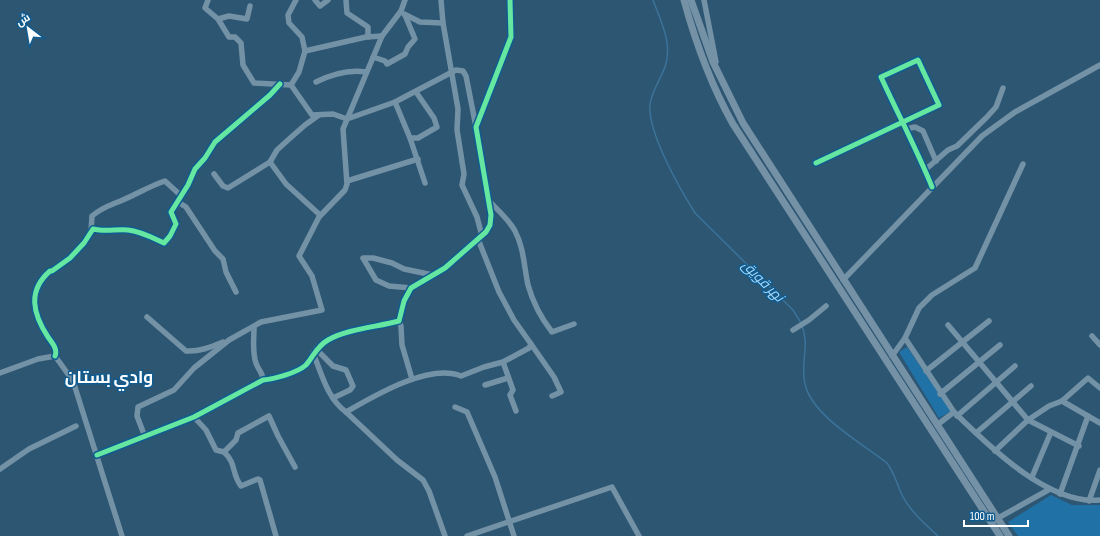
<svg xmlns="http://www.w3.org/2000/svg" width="1100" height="536" viewBox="0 0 1100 536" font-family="'Sofia Sans Condensed',Cairo,sans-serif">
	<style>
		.green { fill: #2071a6 }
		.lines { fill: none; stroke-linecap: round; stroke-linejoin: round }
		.stream { stroke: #3c7398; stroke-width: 1.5 }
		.minor { stroke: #7492a6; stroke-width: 5.5 }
		.major { stroke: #7491a5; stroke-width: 7 }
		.cycleway-casing { stroke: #105c90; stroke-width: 8 }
		.cycleway { stroke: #66e7a1; stroke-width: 5 }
		.labels { text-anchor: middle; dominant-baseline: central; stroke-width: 3; stroke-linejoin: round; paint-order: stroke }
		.water-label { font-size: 14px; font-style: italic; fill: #a6d9fa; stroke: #105c90 }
		.district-label { font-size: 17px; font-weight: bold; fill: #fff; stroke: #105c90 }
	</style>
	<rect width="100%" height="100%" fill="#2d5673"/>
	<g class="green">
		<polygon points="907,347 951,411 939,418 899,352"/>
		<polygon points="1051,495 1072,505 1100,505 1100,536 1018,536 1008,522"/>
	</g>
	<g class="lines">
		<g class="stream">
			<path d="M 653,0 C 661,22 673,44 665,67 C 660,80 652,91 650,104 C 647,132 680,189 695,213 L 793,310 L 801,323"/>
			<path d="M 802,326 C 810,345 800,364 805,384 C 812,416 862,443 887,463 C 895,474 897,485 903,497 C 912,513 925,524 938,536"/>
		</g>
		<g class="minor">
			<polyline points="208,0 205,8 218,19 229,37 235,37 241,43 243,65 254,83 291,85 312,115 333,114 347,119 395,102 456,70 463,71 466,76 476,127"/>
			<polyline points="296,0 288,15 289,23 302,37 305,51"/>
			<polyline points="315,0 320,6 328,0"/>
			<polyline points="346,0 347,13 368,27 368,37"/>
			<polyline points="704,0 716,62"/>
			<polyline points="404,14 420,22 443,23 441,0"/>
			<polyline points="218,19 229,16 247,19 250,6"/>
			<polyline points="443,23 458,109 457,130 464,174 462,185 477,217 482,236"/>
			<polyline points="373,57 385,61 387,64 405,54 408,47 415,39 405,15"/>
			<path d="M 316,82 C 332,74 348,69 366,72"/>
			<polyline points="291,85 299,72 305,51 366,37 382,36"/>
			<polyline points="395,102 410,138 418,138 437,127 434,118 416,92"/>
			<polyline points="906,129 915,127 923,131 936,161"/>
			<polyline points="410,138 425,183"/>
			<polyline points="270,162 286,184 320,215"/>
			<path d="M 816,163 L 939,105 L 918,60 L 881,77 C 898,114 917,150 932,187"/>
			<polyline points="925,170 948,150 957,146 987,117 996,107 1003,88"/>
			<polyline points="214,174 223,186 228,188 270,162 277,150 288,140 305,125 319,115"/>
			<polyline points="347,181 418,159"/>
			<path d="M 489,201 C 498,210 509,220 515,231 C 524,248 524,267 528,285 C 533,303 541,318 552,332 L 574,324"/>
			<polyline points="178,202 186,207 215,251 223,259 226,272 236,292"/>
			<path d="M 91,231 L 92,216 C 104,206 112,205 125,199 C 139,193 150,186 165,181 L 178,193 L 183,194"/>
			<polyline points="843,280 982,136 1015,112 1100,65"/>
			<polyline points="411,288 389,286 376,280 363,258 373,258 392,263 404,269 433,275"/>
			<path d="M 147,317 L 186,351 C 199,352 211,347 223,342"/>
			<polyline points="399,321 401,326 402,345 412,379"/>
			<polyline points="948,325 1028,420 1079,446"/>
			<path d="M 254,328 C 254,339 252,352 256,363 C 258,370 263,372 263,380"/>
			<polyline points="793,330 809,320 826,306"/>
			<polyline points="1092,336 1100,345"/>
			<polyline points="531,344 554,377 561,392 552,396"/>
			<polyline points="316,349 333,366 346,370 353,386 350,390 333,398"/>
			<path d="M 313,353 C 322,374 327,398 346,412 C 374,396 429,363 461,376 L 484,367 L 503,362 L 529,348 L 531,344 L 514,320 L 499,292 L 478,239"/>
			<path d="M 55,356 C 58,349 52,343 48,337 C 33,314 27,291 50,271 L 52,271 L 70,258 L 84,243 L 93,229 C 105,232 116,229 128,230 C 140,231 153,238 164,243 L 170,236 L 176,224 L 171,212 L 188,185 L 195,169 L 205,158 L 215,142 L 270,95 L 280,84"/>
			<polyline points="892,356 905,338"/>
			<polyline points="503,362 513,390 510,395 516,411"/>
			<polyline points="926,371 989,321"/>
			<polyline points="0,373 38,359 55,356 73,381 122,536"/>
			<polyline points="485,385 508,378"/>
			<polyline points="940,394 1000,345"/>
			<polyline points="1062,401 1100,423"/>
			<polyline points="455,407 467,412 495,477 514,536"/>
			<polyline points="346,412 397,460 423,480 429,491 445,536"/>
			<polyline points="954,412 905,338 919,308 932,295 975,268 1023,164"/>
			<polyline points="957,416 1015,366"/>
			<polyline points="194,417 206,430 216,450 224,452 236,440 238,433 269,416 278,436 295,467"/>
			<path d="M 937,425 L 954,412 C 989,446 1048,505 1100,500"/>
			<polyline points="976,433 1031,386"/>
			<polyline points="145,437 137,416 138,407 174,390 194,368 229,340 261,322 322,310 312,276 299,256 319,217 345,190 347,184 343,129 382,36 401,11 405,0"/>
			<polyline points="995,451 1028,420 1049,406 1062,401 1088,378 1100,388"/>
			<path d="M 224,452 C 237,464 231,473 241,486 L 258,479 L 260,480 L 276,536"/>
			<path d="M 97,455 L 194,417 L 263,380 C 274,379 297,373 306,365 C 314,356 316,347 328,340 C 347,329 377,327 399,321 L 404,301 L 411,288 L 445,268 L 486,232 L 490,225 L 491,215 L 476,127 L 511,37 L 510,0"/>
			<polyline points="0,469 29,449 76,426"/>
			<polyline points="1032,477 1051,432"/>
			<polyline points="1060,494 1088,416"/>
			<polyline points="1089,501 1100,470"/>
			<polyline points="991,522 1050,489"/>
			<polyline points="467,536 612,487 639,536"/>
		</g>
		<g class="major">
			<path d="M 684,0 C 696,44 711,85 733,124 L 1000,536"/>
			<polyline points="691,0 713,62 743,123 1009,536"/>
		</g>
		<g class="cycleway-casing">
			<g id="cycleway">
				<path d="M 816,163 L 939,105 L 918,60 L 881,77 C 898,114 917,150 932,187"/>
				<path d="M 55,356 C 58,349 52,343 48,337 C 33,314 27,291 50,271 L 52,271 L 70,258 L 84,243 L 93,229 C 105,232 116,229 128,230 C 140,231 153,238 164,243 L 170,236 L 176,224 L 171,212 L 188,185 L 195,169 L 205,158 L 215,142 L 270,95 L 280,84"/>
				<path d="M 97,455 L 194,417 L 263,380 C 274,379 297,373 306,365 C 314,356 316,347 328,340 C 347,329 377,327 399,321 L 404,301 L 411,288 L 445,268 L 486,232 L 490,225 L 491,215 L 476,127 L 511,37 L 510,0"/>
			</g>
		</g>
		<use href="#cycleway" class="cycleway"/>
	</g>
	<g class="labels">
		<g class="water-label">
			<text transform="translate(763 281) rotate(45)">نهر قويق</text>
		</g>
		<g class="district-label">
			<text x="109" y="378">وادي بستان</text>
		</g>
	</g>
	<g transform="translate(28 28) rotate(329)" stroke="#105c90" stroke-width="3" paint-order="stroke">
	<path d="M0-3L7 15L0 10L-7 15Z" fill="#ffffff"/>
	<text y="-6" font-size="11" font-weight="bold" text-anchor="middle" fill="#ffffff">ش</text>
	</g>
	<path d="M964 520v6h64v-6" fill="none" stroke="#ffffff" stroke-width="2"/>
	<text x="970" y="520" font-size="12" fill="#ffffff" stroke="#105c90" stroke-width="3" paint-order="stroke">100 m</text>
</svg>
